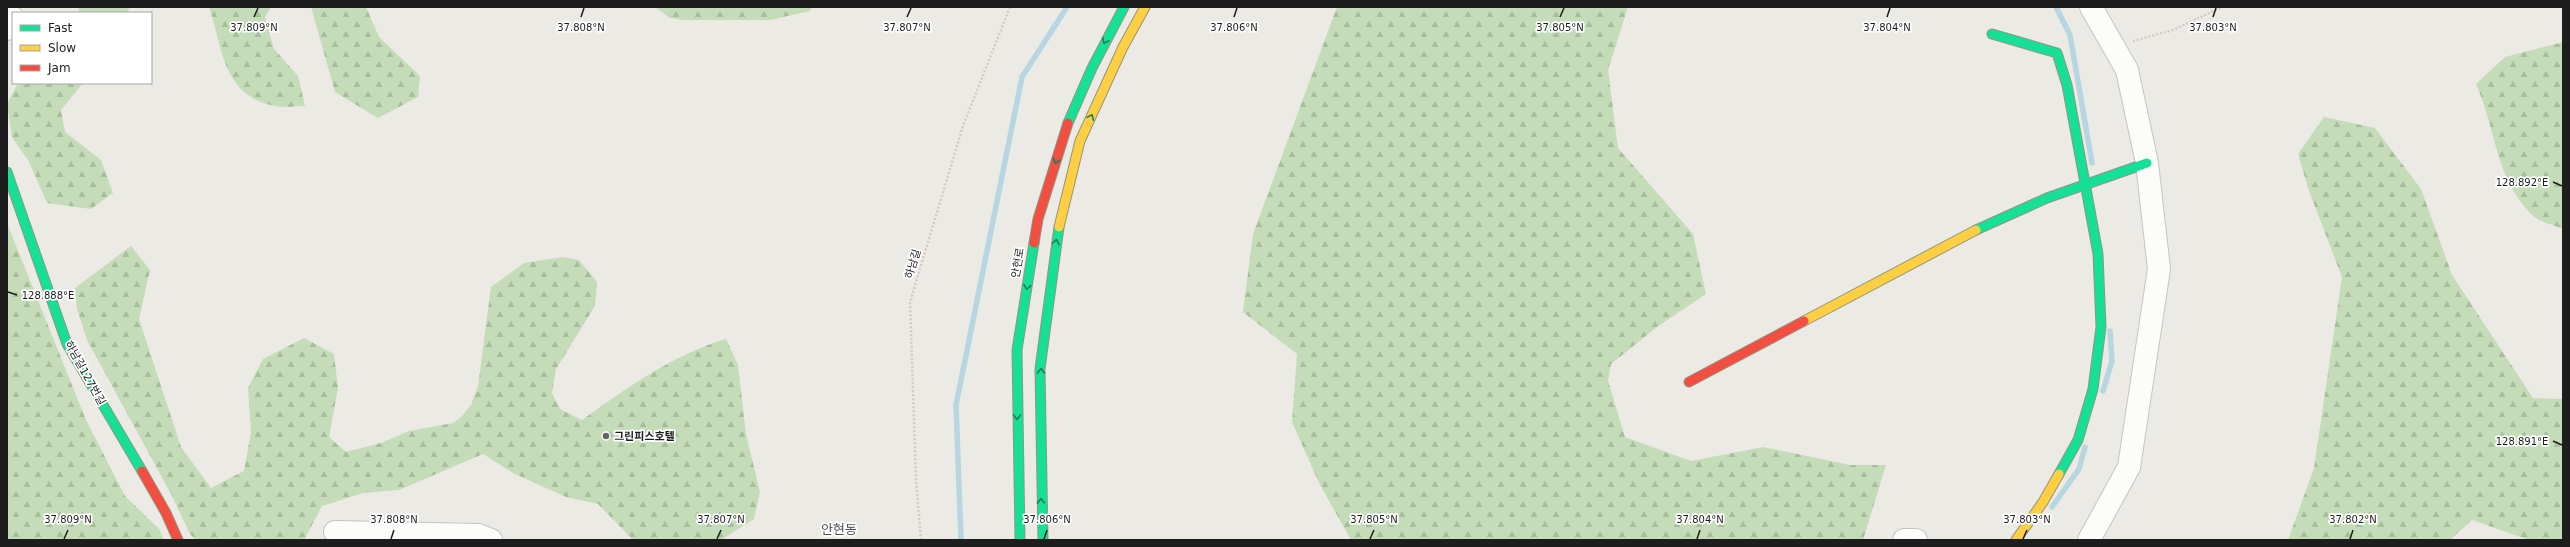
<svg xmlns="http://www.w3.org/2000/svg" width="2570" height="547" viewBox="0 0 2570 547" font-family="'DejaVu Sans','Noto Sans KR',sans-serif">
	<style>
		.forest { fill: url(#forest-firs) }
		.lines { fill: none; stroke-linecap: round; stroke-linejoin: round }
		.stream { stroke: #b6d6e1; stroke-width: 5.5 }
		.street-casing { stroke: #c4c4c1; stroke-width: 24 }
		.fast-casing { stroke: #93957c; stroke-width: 11 }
		.slow-casing { stroke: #93957c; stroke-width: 11 }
		.jam-casing { stroke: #93957c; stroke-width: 11 }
		.path { stroke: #d7c8c4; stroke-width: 2.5; stroke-dasharray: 2 2; stroke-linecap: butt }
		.street { stroke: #fcfcfb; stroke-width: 22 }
		.fast { stroke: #16e098; stroke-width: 9 }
		.slow { stroke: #ffcf43; stroke-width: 9 }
		.jam { stroke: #f24e42; stroke-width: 9 }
		.oneway { stroke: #1a7e5a }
		.ticks { fill: none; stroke: #1d1d1d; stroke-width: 1.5 }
		.poi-dot { fill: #656563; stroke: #fff; stroke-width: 1.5 }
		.labels { text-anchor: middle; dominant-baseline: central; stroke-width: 3.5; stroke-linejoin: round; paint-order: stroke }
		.street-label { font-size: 11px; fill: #1d1d1d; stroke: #fff }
		.poi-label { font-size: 11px; font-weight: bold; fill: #1d1d1d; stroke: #fff; text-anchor: start }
		.quarter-label { font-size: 13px; fill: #505050; stroke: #fff }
		.ticks-label { font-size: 10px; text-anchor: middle; fill: #1d1d1d; stroke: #fff; stroke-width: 3.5; stroke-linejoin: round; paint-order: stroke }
	</style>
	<defs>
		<pattern id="forest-firs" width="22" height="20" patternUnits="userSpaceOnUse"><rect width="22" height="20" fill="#c4dcb8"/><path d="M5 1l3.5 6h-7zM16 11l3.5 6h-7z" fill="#a8bc9e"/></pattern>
	</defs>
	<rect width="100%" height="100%" fill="#eceae5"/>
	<g class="forest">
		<polygon points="78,7 130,7 126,13 79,13"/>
		<path d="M 209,7 L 271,7 L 265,17 L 274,49 L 298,76 L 305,106 C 295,106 283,108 274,106 C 222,95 223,48 209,7 Z"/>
		<polygon points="311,7 366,7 379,37 420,76 418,97 378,118 335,92"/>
		<polygon points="655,7 812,7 810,11 770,20 683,20 670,18"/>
		<polygon points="1337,7 1628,7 1608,70 1618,148 1693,234 1706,294 1657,327 1611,364 1608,381 1625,437 1691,461 1763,447 1850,465 1886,465 1863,540 1351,540 1319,483 1292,422 1297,354 1243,312 1253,234"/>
		<path d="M 2563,42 L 2563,229 C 2554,225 2539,222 2532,215 C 2495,178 2496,129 2476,84 L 2505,57 Z"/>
		<polygon points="31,83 83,83 61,110 65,132 101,160 113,193 91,209 47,203 29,162 12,137 7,104 17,85"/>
		<polygon points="2324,117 2375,128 2421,189 2452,275 2533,398 2563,399 2563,540 2529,540 2472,520 2450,540 2288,540 2314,468 2342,277 2309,191 2298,154"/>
		<polygon points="7,223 86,420 125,496 160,530 163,540 7,540"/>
		<path d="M 131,246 L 150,270 L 139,319 L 181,447 L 211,488 L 244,471 L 251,432 L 248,388 L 263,359 L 304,338 L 334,354 L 338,388 L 329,437 L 346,452 L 381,443 L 409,431 L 453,423 L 461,417 L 471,405 L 478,386 L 491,287 L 524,263 L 563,257 L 579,260 L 597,282 L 595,306 L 556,369 L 552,393 L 560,409 L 582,420 C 625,389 674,354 726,339 L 738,365 L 746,434 L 760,492 L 754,519 L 721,540 L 633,540 L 598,504 L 566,497 L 515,474 L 483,454 L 399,490 L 363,493 L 322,506 L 304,540 L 196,540 L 190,534 L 171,494 L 87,340 L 77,309 L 75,288 Z"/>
	</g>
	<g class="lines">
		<g class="stream">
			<polyline points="2056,7 2070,35 2092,163"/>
			<polyline points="2103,391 2112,361 2110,331"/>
			<polyline points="2052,507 2079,469 2085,447"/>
			<polyline points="961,540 956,405 1022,77 1067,7"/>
		</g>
		<g class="street-casing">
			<g id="street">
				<polyline points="7,29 13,18"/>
				<polyline points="335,532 478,535 491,540"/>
				<polyline points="1904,540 1916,540"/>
				<polyline points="2089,540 2129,467 2159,269 2147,163 2127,70 2091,7"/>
			</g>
		</g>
		<g class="fast-casing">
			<g id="fast">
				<polyline points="1992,34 2057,53 2067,85 2098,254 2101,327 2093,389 2078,440 2059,474"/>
				<polyline points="1068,123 1092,68 1124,7"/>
				<polyline points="7,172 67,344 142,471"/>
				<polyline points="1976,230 2047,198 2147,163"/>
				<polyline points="1020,540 1017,350 1034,243"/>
				<polyline points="1043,540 1040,369 1059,227"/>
			</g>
		</g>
		<g class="slow-casing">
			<g id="slow">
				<polyline points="1059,227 1080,141 1123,47 1145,7"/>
				<polyline points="1804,321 1976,230"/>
				<polyline points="2016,540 2043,502 2059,474"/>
			</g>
		</g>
		<g class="jam-casing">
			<g id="jam">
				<polyline points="1034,243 1038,219 1068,123"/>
				<polyline points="1689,382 1804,321"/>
				<polyline points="142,471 166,513 178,540"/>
			</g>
		</g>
		<g class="path">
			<polyline points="2133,41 2173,30 2222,7"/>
			<polyline points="921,540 916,481 910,302 963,126 1010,7"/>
		</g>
		<use href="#street" class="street"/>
		<use href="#fast" class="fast"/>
		<use href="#slow" class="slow"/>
		<use href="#jam" class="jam"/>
	</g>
	<defs><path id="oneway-chevron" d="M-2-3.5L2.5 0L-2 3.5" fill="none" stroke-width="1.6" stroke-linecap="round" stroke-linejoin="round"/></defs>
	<g class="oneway">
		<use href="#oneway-chevron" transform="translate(1105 41) rotate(117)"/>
		<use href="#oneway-chevron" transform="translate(1091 117) rotate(-66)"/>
		<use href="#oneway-chevron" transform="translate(1056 161) rotate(108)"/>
		<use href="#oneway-chevron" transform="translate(1056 242) rotate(-80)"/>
		<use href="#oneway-chevron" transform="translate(1027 287) rotate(99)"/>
		<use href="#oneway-chevron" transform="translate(1041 371) rotate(-88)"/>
		<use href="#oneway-chevron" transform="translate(1017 417) rotate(90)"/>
		<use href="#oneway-chevron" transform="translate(1041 501) rotate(-91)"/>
	</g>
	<path class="ticks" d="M 254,17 L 258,8M 581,17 L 584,8M 907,17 L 911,8M 1234,17 L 1237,8M 1560,17 L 1564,8M 1887,17 L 1890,8M 2213,17 L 2216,8M 2553,182 L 2562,186M 8,292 L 17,295M 2553,441 L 2562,445M 64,539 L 68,530M 391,539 L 394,530M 717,539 L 721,530M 1044,539 L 1047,530M 1370,539 L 1374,530M 1697,539 L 1700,530M 2023,539 L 2027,530M 2350,539 L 2353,530"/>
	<circle class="poi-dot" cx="606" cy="436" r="4"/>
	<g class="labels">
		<g class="street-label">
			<text transform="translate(1018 263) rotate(-81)">안현로</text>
			<text transform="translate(913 264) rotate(-73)">하남길</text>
			<text transform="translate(85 373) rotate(61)">하남길127번길</text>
		</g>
		<g class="poi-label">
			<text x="614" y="436">그린피스호텔</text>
		</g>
		<g class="quarter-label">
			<text x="839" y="529">안현동</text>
		</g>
	</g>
	<g class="ticks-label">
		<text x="254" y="31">37.809°N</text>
		<text x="581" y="31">37.808°N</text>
		<text x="907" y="31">37.807°N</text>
		<text x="1234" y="31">37.806°N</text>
		<text x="1560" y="31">37.805°N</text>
		<text x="1887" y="31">37.804°N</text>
		<text x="2213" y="31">37.803°N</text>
		<text x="2522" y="186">128.892°E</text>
		<text x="48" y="299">128.888°E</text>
		<text x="2522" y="445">128.891°E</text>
		<text x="68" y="523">37.809°N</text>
		<text x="394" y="523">37.808°N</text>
		<text x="721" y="523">37.807°N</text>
		<text x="1047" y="523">37.806°N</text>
		<text x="1374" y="523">37.805°N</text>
		<text x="1700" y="523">37.804°N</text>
		<text x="2027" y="523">37.803°N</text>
		<text x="2353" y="523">37.802°N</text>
	</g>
	<rect width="2570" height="547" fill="none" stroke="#1d1d1d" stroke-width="16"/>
	<rect x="12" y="12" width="140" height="72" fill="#ffffff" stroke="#a5a5a5"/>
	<rect x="20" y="25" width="20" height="6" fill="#16e098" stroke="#a5a5a5"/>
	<text x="48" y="32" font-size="12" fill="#1d1d1d">Fast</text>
	<rect x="20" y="45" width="20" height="6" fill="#ffcf43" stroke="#a5a5a5"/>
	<text x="48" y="52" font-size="12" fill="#1d1d1d">Slow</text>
	<rect x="20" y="65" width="20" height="6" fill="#f24e42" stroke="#a5a5a5"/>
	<text x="48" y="72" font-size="12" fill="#1d1d1d">Jam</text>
</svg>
